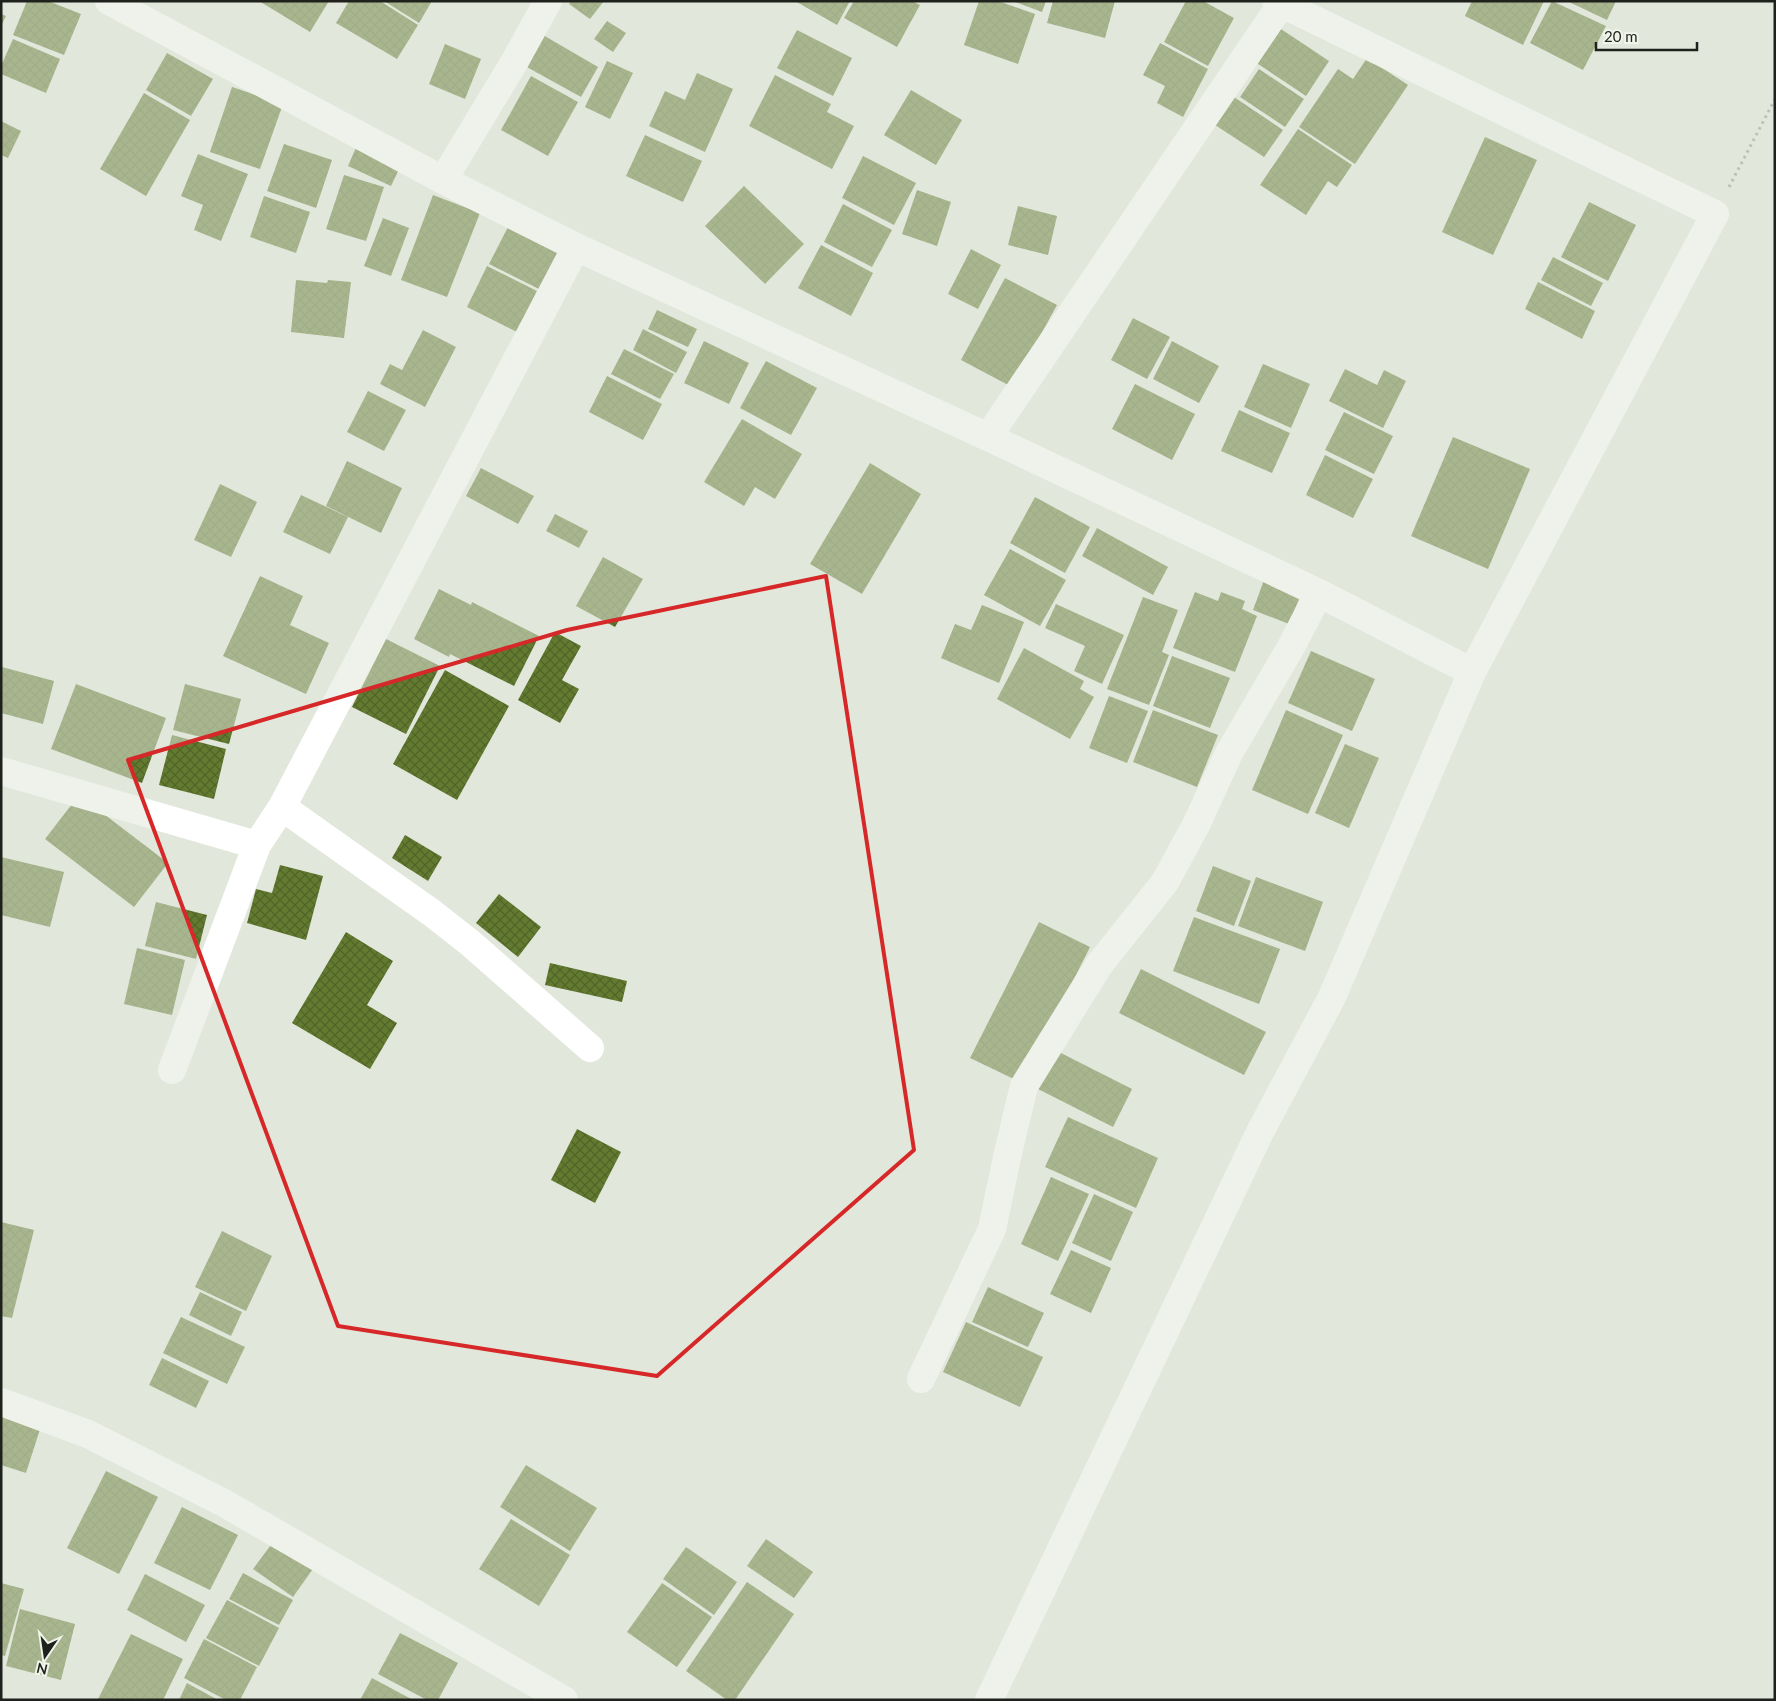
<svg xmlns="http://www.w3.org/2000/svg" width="1776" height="1701" viewBox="0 0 1776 1701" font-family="Lato,sans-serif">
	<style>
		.building { fill: url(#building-cross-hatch) }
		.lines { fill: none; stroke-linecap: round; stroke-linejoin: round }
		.path { stroke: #8d9188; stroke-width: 3; stroke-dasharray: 2.5 4; stroke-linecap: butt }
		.minor { stroke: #fff; stroke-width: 28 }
		.marked { fill: none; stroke: #d62828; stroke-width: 4; stroke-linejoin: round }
	</style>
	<defs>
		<pattern id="building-cross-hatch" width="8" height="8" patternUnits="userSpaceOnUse" patternTransform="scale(1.25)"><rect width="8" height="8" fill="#637b30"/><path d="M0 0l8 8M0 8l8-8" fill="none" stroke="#516428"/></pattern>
	</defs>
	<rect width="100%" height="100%" fill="#e2e7db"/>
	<g class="building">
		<polygon points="27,1 48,1 81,14 64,55 13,35"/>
		<polygon points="259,1 329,1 310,32"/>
		<polygon points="349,1 380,1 418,25 397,59 336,23"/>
		<polygon points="384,1 432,1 419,23"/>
		<polygon points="571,1 604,1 590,19 569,4"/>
		<polygon points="795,1 850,1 837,25"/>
		<polygon points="854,1 912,1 920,5 897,47 844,18"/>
		<polygon points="979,1 998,1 1035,14 1018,64 964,45"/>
		<polygon points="1013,1 1046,1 1042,12"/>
		<polygon points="1053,1 1115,1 1105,38 1047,23"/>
		<polygon points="1186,1 1203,1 1234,18 1208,66 1164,42"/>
		<polygon points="1472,1 1544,1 1523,45 1465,16"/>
		<polygon points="1552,1 1606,26 1583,70 1530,43"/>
		<polygon points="1567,1 1616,1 1607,20"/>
		<polygon points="1,14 6,16 1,26"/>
		<polygon points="607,21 626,33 613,52 594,39"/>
		<polygon points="1278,27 1329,61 1306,96 1255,62"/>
		<polygon points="797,30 852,58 833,96 777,68"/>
		<polygon points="543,35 598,67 581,97 525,66"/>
		<polygon points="13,39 60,59 46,93 1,74 1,66"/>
		<polygon points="1160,43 1208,69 1183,117 1157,103 1165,86 1143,75"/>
		<polygon points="445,44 481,59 465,99 429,84"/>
		<polygon points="167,53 213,79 191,116 146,90"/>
		<polygon points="1367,58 1408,85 1355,164 1299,127 1338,69 1353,79"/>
		<polygon points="607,61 633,73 610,119 585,107"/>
		<polygon points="1259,69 1304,99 1285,127 1240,97"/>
		<polygon points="697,73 733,89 705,152 649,126 665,91 685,100"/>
		<polygon points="775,75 831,104 827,112 854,126 832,169 749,126"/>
		<polygon points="531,76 578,102 548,156 501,130"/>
		<polygon points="232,87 283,104 260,169 210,152"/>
		<polygon points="911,90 962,120 936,165 884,135"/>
		<polygon points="144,93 190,120 146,196 100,169"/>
		<polygon points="1231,95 1283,130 1264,157 1212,123"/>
		<polygon points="1,121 21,131 8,158 1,155"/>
		<polygon points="1298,129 1352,165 1337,187 1328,181 1306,215 1260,185"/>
		<polygon points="645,135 702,161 683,202 626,176"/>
		<polygon points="1485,137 1537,160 1493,255 1442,232"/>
		<polygon points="358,143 402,163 391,186 348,166"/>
		<polygon points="284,144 332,160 316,208 267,191"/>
		<polygon points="198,154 248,174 221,241 194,230 203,205 181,196"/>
		<polygon points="863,156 916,183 894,225 842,198"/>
		<polygon points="344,175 384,187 366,241 326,229"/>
		<polygon points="744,186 804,244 765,284 705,226"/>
		<polygon points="917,190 951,202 937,246 902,234"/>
		<polygon points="433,195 480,213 447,297 401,280"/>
		<polygon points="264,196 310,212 296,253 250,237"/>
		<polygon points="1589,202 1636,225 1608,281 1561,257"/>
		<polygon points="843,204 892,230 872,267 824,242"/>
		<polygon points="1018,206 1057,216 1048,255 1008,245"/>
		<polygon points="383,218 409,228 391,276 364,266"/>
		<polygon points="509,225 563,252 543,291 489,264"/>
		<polygon points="821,245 873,273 851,316 798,288"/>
		<polygon points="971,249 1001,265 978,309 948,294"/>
		<polygon points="1553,257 1603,283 1591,306 1541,280"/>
		<polygon points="487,266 537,291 517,332 467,307"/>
		<polygon points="1005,278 1057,305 1012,387 961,360"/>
		<polygon points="296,280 327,283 328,280 351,282 344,338 291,332"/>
		<polygon points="1538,282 1595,311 1582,339 1525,309"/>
		<polygon points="657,310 697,329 688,347 648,329"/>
		<polygon points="1133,318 1170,337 1147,379 1111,360"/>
		<polygon points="643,329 687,352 676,373 633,350"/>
		<polygon points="423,330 456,347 425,407 380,384 390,364 402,370"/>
		<polygon points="704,341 749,363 729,404 684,383"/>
		<polygon points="1172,341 1219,366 1199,403 1153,379"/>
		<polygon points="624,349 674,374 660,399 611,374"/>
		<polygon points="766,361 817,388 791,435 740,408"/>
		<polygon points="1263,364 1310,384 1291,428 1244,407"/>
		<polygon points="1345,369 1377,385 1384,370 1406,381 1383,428 1329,401"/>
		<polygon points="607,376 662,404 643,440 589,412"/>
		<polygon points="1135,384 1195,414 1172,460 1112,429"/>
		<polygon points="368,391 406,410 384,451 347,432"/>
		<polygon points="1239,410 1290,433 1272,473 1221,451"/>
		<polygon points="1344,412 1393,436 1374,474 1325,450"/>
		<polygon points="742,419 802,454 775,499 755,487 744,506 704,482"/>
		<polygon points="1453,437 1530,469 1488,569 1411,536"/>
		<polygon points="1325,455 1373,479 1353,518 1306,495"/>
		<polygon points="347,461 402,488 381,533 326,506"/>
		<polygon points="870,463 921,494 862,594 810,564"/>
		<polygon points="481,468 534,496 518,524 466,496"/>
		<polygon points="220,484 257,502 231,557 194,540"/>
		<polygon points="301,495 348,517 330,554 283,532"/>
		<polygon points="1035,497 1090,527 1065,573 1010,543"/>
		<polygon points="555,514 588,531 579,548 546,531"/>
		<polygon points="1097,528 1168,567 1153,595 1082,556"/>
		<polygon points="1010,549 1066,580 1040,626 984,595"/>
		<polygon points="603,557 643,579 615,627 576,606"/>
		<polygon points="260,576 303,596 290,625 329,643 306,694 223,656"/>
		<polygon points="1264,580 1301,594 1289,624 1253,610"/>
		<polygon points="439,589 471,605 472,602 539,636 514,686 450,654 449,657 414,639"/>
		<polygon points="1195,592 1218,601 1221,592 1245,601 1242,609 1257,616 1235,672 1173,648"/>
		<polygon points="1143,597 1178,610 1162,652 1169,655 1149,705 1107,689"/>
		<polygon points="1056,604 1124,635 1102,684 1074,671 1085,646 1045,628"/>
		<polygon points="982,605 1024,622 999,683 941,658 955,624 971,630"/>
		<polygon points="555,632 581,646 562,680 579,689 560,723 518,700"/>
		<polygon points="386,639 440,666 406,734 352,707"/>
		<polygon points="1024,648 1084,681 1080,689 1094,697 1070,739 997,699"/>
		<polygon points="1311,651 1375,679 1352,731 1288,703"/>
		<polygon points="1172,656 1230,678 1210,728 1153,706"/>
		<polygon points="2,667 54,681 43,724 1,713"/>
		<polygon points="445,670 509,706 457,800 393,764"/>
		<polygon points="76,684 166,718 142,783 51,749"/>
		<polygon points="185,684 241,699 229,744 173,730"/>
		<polygon points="1109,696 1148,711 1127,763 1089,748"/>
		<polygon points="1153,710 1218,735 1197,787 1133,762"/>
		<polygon points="1286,710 1343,735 1308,814 1252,790"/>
		<polygon points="172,735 226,749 214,799 159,785"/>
		<polygon points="1345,744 1379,758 1349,828 1315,813"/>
		<polygon points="79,795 168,863 134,907 45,839"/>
		<polygon points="405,835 442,857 428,881 392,858"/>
		<polygon points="1,857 64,872 50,927 1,915"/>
		<polygon points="280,865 323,876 306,940 247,923 256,889 272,893"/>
		<polygon points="1213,866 1251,881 1234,926 1196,911"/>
		<polygon points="1256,877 1323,902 1305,951 1238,926"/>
		<polygon points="499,894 541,927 518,957 476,923"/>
		<polygon points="156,902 207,915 196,959 145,946"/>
		<polygon points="1194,917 1280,949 1259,1004 1173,971"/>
		<polygon points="1039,922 1090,947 1022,1083 970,1058"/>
		<polygon points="346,932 393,961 367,1005 397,1023 370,1069 292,1023"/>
		<polygon points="137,948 185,960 172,1015 124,1004"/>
		<polygon points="550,963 627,981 622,1002 545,985"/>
		<polygon points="1141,969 1266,1032 1244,1075 1119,1013"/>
		<polygon points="1055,1050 1132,1089 1113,1127 1036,1088"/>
		<polygon points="1068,1117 1158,1158 1136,1208 1045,1167"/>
		<polygon points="577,1129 621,1152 595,1203 551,1180"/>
		<polygon points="1051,1177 1089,1194 1058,1261 1021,1244"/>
		<polygon points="1094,1194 1133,1212 1111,1261 1072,1243"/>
		<polygon points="1,1222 34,1230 12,1318 1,1316"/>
		<polygon points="222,1231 272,1256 246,1311 195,1287"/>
		<polygon points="1071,1250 1111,1268 1091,1313 1050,1294"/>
		<polygon points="988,1287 1044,1313 1028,1347 972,1322"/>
		<polygon points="200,1292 242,1312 231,1336 189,1315"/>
		<polygon points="181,1317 245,1347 227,1384 163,1353"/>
		<polygon points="966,1322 1043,1357 1020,1407 943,1372"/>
		<polygon points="162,1358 209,1381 196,1408 149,1385"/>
		<polygon points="1,1410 42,1423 26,1473 1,1465"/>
		<polygon points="526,1465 597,1508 570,1551 500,1507"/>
		<polygon points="106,1471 158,1497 119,1574 67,1548"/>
		<polygon points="182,1507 238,1535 210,1590 154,1563"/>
		<polygon points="511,1519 570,1555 539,1606 479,1569"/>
		<polygon points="276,1538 315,1566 293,1597 253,1569"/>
		<polygon points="766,1539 813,1572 794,1598 747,1566"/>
		<polygon points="686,1547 737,1582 714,1615 663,1579"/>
		<polygon points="243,1573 293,1600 279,1625 229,1599"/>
		<polygon points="145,1574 205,1605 186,1642 127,1610"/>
		<polygon points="747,1582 794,1614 735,1700 727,1700 686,1671"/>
		<polygon points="1,1583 24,1589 5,1656 1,1655"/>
		<polygon points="662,1583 712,1617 677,1667 627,1632"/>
		<polygon points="227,1600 279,1628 259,1666 206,1638"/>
		<polygon points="20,1609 75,1624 61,1680 6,1666"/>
		<polygon points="400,1633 458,1663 438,1700 427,1700 378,1674"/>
		<polygon points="131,1634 183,1659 163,1700 98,1699"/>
		<polygon points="204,1639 257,1667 240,1700 226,1700 184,1678"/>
		<polygon points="372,1678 413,1700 360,1700"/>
		<polygon points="187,1683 218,1700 179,1700"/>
	</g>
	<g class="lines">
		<polyline class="path" points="1729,187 1775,99"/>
		<g class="minor">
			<polyline points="109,1 443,180 576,247 988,437 1319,593 1472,672 1332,997 1260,1132 989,1700"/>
			<polyline points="1276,1 1715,214 1472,672"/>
			<polyline points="443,180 515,61 548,1"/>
			<polyline points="988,437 1282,3"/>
			<polyline points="1,771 257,845"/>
			<polyline points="282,807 432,913 469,942 590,1048"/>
			<polyline points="172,1070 257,845 282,807 576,247"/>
			<polyline points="921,1379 992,1229 1008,1153 1024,1086 1099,965 1165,882 1197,823 1229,753 1291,647 1319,593"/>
			<polyline points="1,1402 88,1434 224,1503 564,1700"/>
		</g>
	</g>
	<path d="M0 0H1776V1701H0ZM 826,576 L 914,1150 L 657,1376 L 338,1326 L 128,760 L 567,630 Z" fill="#e2e7db" fill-opacity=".55" fill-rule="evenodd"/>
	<path class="marked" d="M 826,576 L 914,1150 L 657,1376 L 338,1326 L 128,760 L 567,630 Z"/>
	<rect width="1776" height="1701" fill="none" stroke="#1f211c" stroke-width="5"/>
	<g transform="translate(45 1656) rotate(193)" stroke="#f0f4e9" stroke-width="4" paint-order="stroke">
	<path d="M0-4L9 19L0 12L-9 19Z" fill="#1f211c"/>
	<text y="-8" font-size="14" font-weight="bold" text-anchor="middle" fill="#1f211c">N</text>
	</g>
	<path d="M1596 42v8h101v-8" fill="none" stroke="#1f211c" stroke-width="2.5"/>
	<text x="1604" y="42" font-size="15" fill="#1f211c" stroke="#f0f4e9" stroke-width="4" paint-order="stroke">20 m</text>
</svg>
